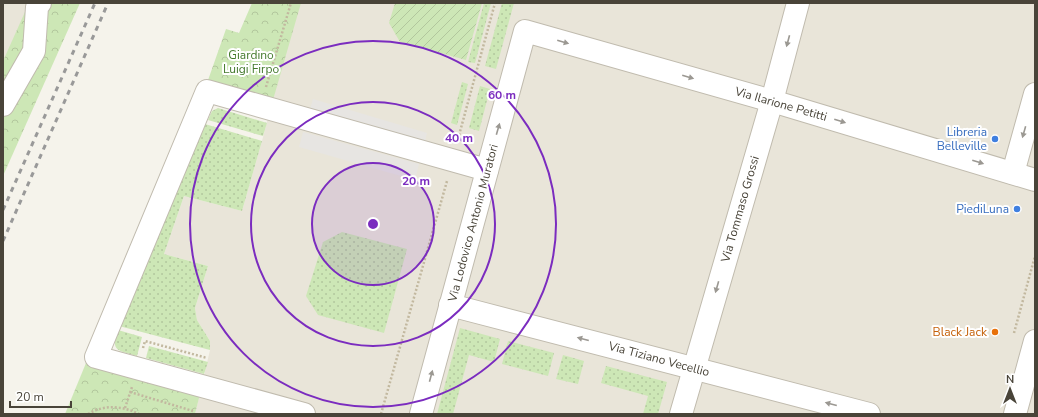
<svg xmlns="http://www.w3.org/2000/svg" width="1038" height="417" viewBox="0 0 1038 417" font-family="'Nunito Sans',sans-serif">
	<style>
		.residential { fill: #e9e5d9 }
		.grass { fill: url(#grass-dots) }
		.park { fill: url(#park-crowns) }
		.garden { fill: url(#garden-furrows) }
		.parking { fill: #e7e5e2 }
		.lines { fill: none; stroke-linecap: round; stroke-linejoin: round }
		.minor-casing { stroke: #c0bbae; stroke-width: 24 }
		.path { stroke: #c2b89f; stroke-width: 2.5; stroke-dasharray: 2 2; stroke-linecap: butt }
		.minor { stroke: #fff; stroke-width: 22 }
		.rail { stroke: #999; stroke-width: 3; stroke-dasharray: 5 5; stroke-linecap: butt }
		.oneway { fill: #9b9892 }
		.ring { fill: none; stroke: #7b2cbf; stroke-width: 2 }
		.shop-dot { fill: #3f7fe0; stroke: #fff; stroke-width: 1.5 }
		.food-dot { fill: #e8710a; stroke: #fff; stroke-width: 1.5 }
		.labels { text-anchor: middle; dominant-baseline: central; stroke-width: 4; stroke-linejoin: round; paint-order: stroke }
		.park-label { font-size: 12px; fill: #447a2d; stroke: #fff }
		.street-label { font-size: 12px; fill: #494439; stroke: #fff }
		.shop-label { font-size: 12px; fill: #366cbe; stroke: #fff; text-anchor: end }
		.food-label { font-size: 12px; fill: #c56008; stroke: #fff; text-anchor: end }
		.centre { fill: #7b2cbf; stroke: #fff; stroke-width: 2 }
		.ring-label { font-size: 12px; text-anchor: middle; font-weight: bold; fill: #7b2cbf; stroke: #fff; stroke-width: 4; stroke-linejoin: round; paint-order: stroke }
	</style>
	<defs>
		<pattern id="grass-dots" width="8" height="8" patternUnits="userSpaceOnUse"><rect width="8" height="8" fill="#cde7b6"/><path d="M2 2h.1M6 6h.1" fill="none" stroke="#b2c79d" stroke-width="1.8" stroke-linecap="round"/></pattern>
		<pattern id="park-crowns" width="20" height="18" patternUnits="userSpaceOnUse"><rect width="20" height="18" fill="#cde7b6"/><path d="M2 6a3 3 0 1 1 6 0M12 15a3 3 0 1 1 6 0" fill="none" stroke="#b2c79d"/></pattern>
		<pattern id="garden-furrows" width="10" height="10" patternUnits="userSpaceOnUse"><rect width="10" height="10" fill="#cde7b6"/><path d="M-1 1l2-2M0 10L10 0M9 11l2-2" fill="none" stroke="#b2c79d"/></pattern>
	</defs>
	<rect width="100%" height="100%" fill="#f5f3eb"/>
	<g class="residential">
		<polygon points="3,3 38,3 3,81"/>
		<polygon points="298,3 1035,3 1035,414 195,414 210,350 210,341 197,320 195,308 208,266 164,254 184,196 242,211 262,141"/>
	</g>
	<g class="grass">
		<polygon points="484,3 491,3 475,63 468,62"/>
		<polygon points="502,3 514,3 496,69 485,66"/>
		<polygon points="462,82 468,84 457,125 451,123"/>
		<polygon points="480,86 490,89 479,131 469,128"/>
		<polygon points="218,108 267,123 263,136 208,120 212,111"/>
		<polygon points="205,124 262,141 242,211 184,196 164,254 208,266 195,308 197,320 210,341 210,350 119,326"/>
		<polygon points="342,232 407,249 384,333 318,315 306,296 323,242"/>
		<polygon points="460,328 500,339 494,362 469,355 453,414 437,414"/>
		<path d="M 118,330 L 142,337 L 137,356 C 118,350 110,352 118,330 Z"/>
		<polygon points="508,341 554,353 548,376 502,364"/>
		<polygon points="149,346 208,362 204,374 146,358"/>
		<polygon points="563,355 584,361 578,384 556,379"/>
		<polygon points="606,366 667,382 658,414 643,414 648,396 601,383"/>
	</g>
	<g class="park">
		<polygon points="29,3 80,3 3,176 3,61"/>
		<polygon points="252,3 301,3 273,100 207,83 226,29 239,33"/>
		<polygon points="86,363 200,394 195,414 65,414"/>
	</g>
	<polygon class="garden" points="395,3 482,3 466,60 400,42 389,23"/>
	<g class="parking">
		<polygon points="313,99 427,133 423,149 308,115"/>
		<polygon points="303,132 419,164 415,180 299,147"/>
	</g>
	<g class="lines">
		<g class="minor-casing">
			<g id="minor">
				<polyline points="3,105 34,51 37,7 40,3"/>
				<polyline points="1013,173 1035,94"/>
				<polyline points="450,305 869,414"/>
				<polyline points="304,414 96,357 207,91 487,170"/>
				<polyline points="421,414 525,31 772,101 1035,180"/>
				<polyline points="681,414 772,101 798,3"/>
				<polyline points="1015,414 1035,341"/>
			</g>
		</g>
		<g class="path">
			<polyline points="266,87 291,3"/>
			<polyline points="458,139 495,3"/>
			<polyline points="1014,333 1035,256"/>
			<polyline points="143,348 145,341 207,358"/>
			<polyline points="130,392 193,411"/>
			<polyline points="125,408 132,387"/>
			<path d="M 88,414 C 105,404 123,406 139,414"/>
			<polyline points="381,414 447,181"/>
		</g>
		<use href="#minor" class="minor"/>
		<g class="rail">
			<polyline points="3,210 95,3"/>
			<polyline points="3,241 108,3"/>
		</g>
	</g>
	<defs><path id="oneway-solid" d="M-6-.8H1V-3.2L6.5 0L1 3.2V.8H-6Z"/></defs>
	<g class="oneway">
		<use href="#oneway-solid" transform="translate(788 41) rotate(105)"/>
		<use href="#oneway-solid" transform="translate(563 42) rotate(16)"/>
		<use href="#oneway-solid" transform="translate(688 77) rotate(16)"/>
		<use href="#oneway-solid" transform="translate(840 121) rotate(17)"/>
		<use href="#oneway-solid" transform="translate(498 129) rotate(-74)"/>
		<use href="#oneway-solid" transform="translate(1024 132) rotate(106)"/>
		<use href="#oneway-solid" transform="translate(978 162) rotate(17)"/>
		<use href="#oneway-solid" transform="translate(717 287) rotate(106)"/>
		<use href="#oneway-solid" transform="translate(583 339) rotate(-165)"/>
		<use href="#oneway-solid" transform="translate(431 376) rotate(-75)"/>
		<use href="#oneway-solid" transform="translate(831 404) rotate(-165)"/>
	</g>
	<circle cx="373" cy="224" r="61" fill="#7b2cbf" fill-opacity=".12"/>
	<g class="ring">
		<circle cx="373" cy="224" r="61"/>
		<circle cx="373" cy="224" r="122"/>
		<circle cx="373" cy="224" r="183"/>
	</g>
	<g class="shop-dot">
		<circle cx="995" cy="139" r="4"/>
		<circle cx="1017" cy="209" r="4"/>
	</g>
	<circle class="food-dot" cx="995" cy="332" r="4"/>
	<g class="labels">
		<g class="park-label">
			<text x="251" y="55">Giardino<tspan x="251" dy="14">Luigi Firpo</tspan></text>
		</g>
		<g class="street-label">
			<text transform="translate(781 104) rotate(16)">Via Ilarione Petitti</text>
			<text transform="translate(740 209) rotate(-74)">Via Tommaso Grossi</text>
			<text transform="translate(473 223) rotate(-75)">Via Lodovico Antonio Muratori</text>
			<text transform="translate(659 359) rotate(15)">Via Tiziano Vecellio</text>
		</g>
		<g class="shop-label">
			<text x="987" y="132">Libreria<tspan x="987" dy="14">Belleville</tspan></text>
			<text x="1009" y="209">PiediLuna</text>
		</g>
		<g class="food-label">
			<text x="987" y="332">Black Jack</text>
		</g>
	</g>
	<circle cx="373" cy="224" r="6" class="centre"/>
	<g class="ring-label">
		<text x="502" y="99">60 m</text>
		<text x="459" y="142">40 m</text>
		<text x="416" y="185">20 m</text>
	</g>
	<rect width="1038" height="417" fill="none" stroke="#494439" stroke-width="8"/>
	<g transform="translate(1010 389)" stroke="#ffffff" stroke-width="3" paint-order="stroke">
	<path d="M0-3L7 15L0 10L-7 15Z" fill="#494439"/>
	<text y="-6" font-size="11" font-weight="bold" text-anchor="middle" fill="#494439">N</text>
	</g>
	<path d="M10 401v6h61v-6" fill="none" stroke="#494439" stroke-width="2"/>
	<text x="16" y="401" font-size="12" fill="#494439" stroke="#ffffff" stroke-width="3" paint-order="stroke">20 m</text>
</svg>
